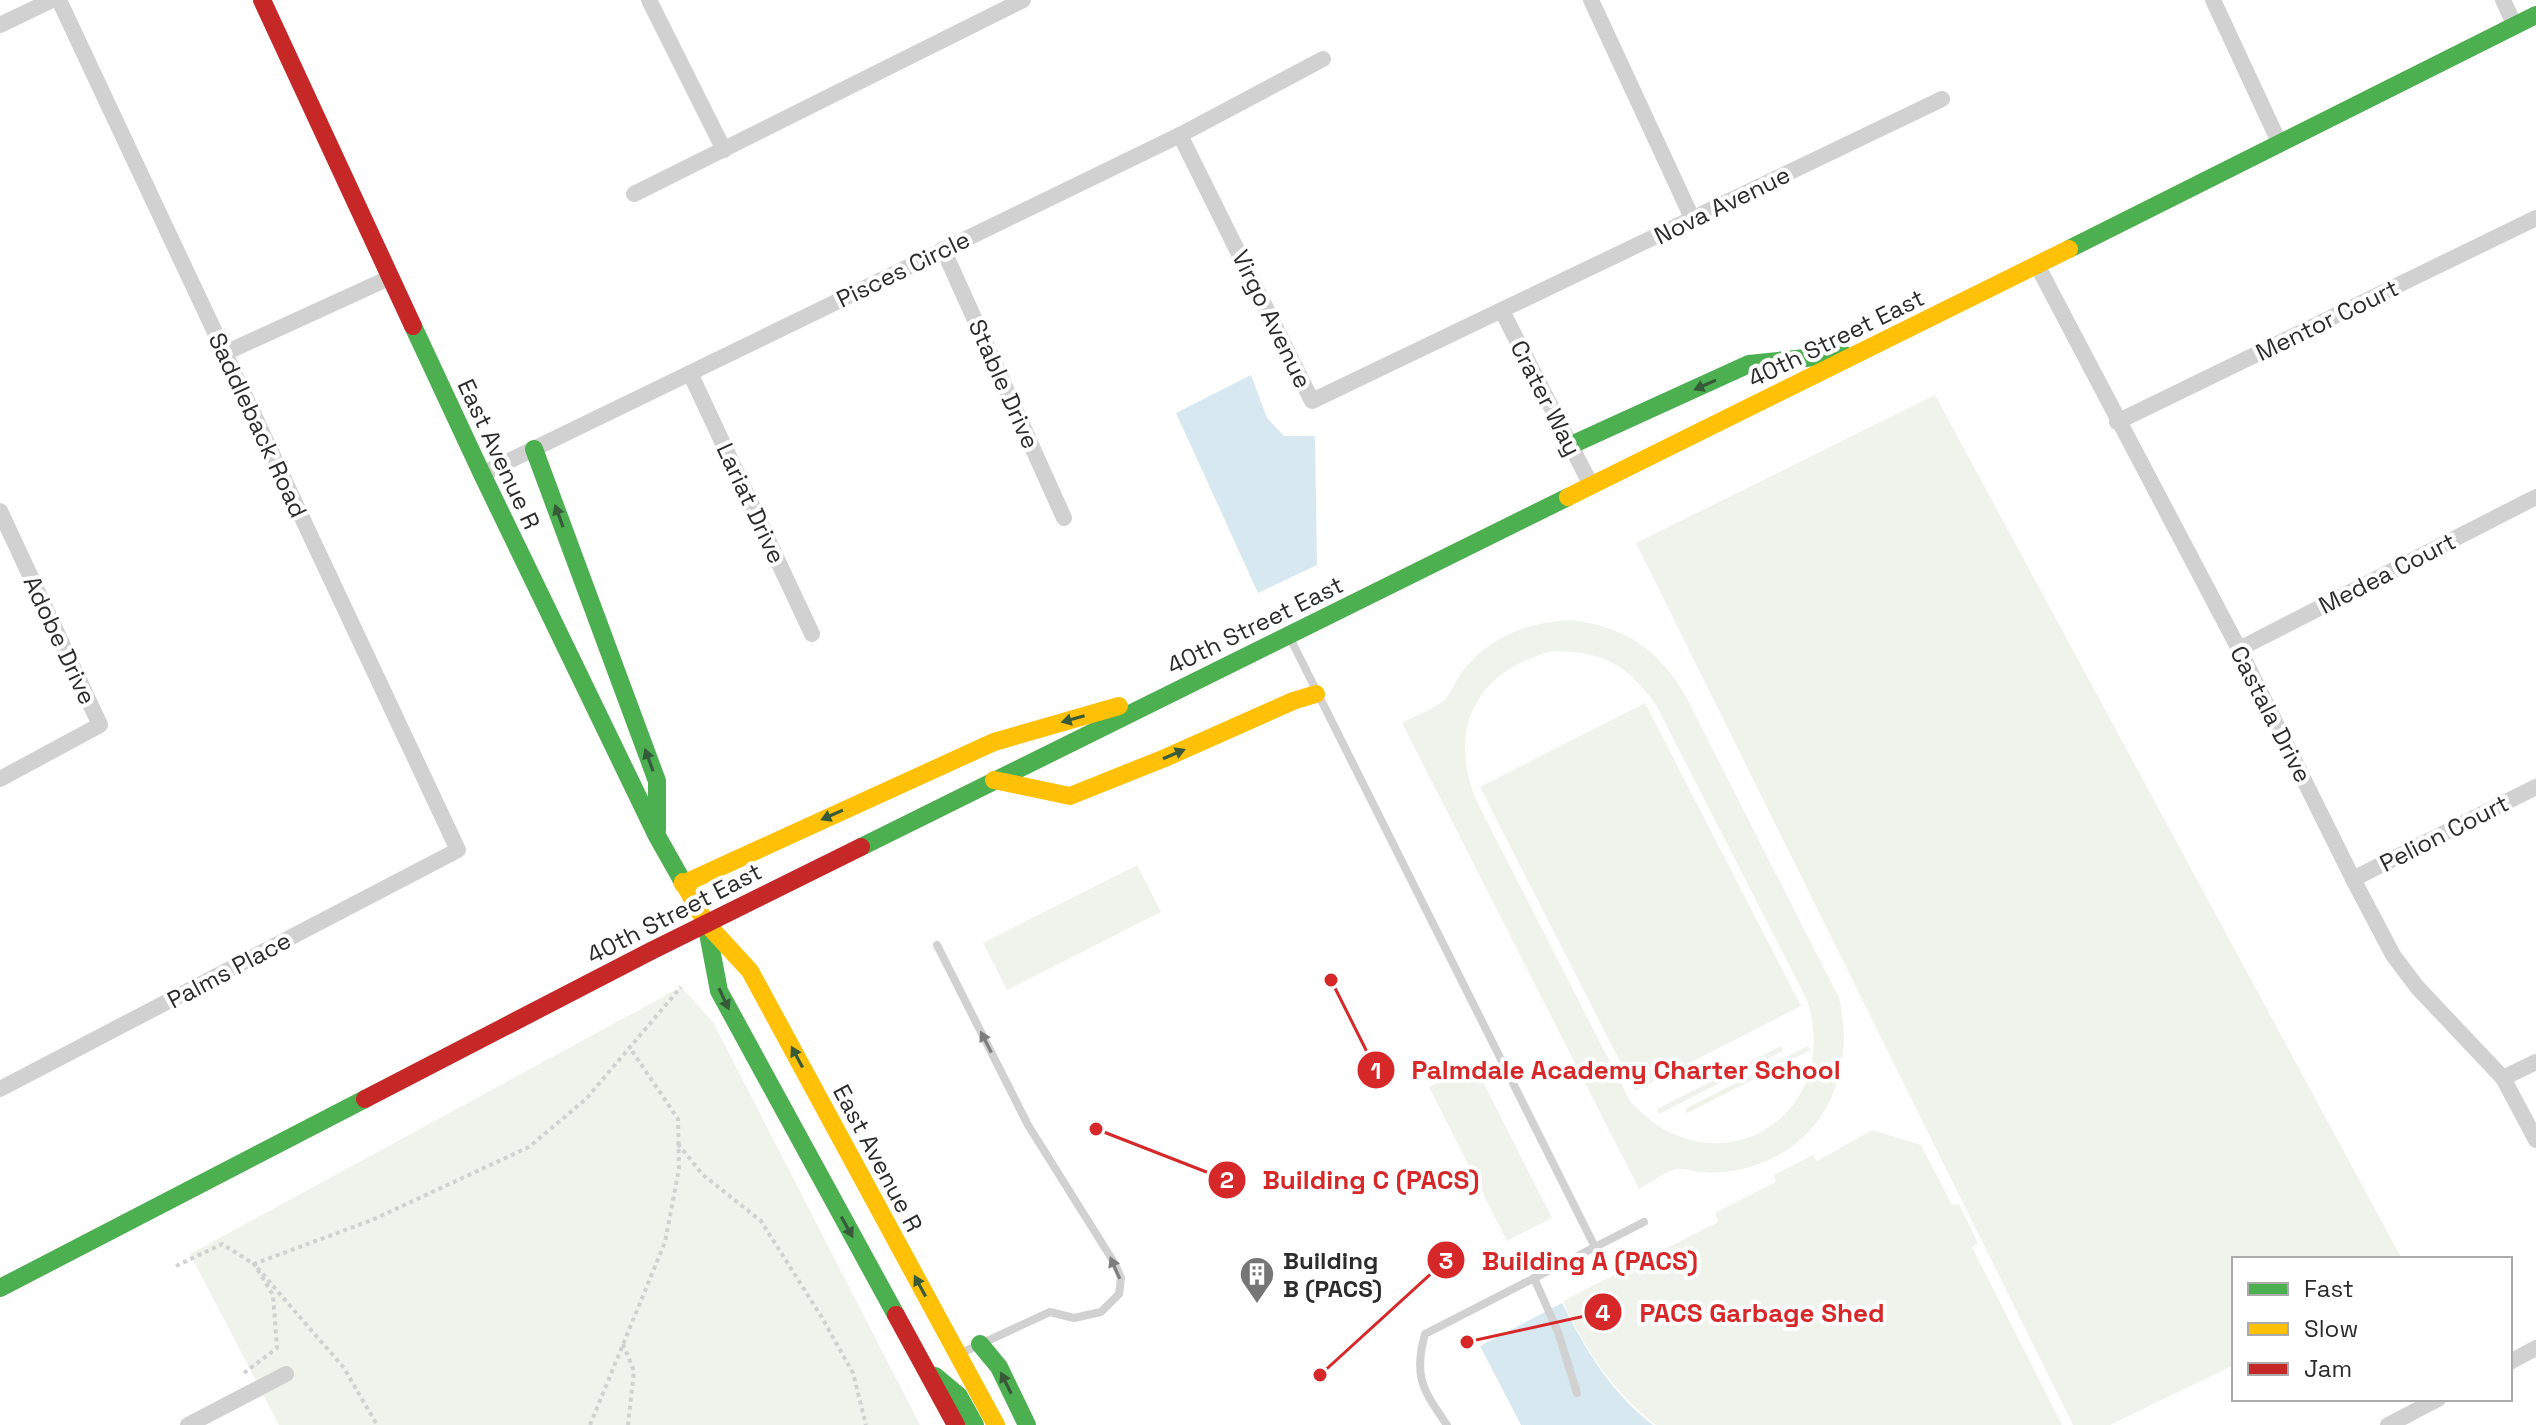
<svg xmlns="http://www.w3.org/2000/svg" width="2536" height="1425" viewBox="0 0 2536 1425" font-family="'Space Grotesk',sans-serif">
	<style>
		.green { fill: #f0f3eb; fill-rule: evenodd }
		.water { fill: #d7e8f0 }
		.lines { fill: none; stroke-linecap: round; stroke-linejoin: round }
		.path { stroke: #d1d1d1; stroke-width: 4; stroke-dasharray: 4 4; stroke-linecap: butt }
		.lane { stroke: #d1d1d1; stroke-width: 8 }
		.street { stroke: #d1d1d1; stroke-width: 16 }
		.fast { stroke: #4caf50; stroke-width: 18 }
		.slow { stroke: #ffc107; stroke-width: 18 }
		.jam { stroke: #c62828; stroke-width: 18 }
		.oneway { fill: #375a39 }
		.oneway2 { fill: #7e7e7e }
		.labels { text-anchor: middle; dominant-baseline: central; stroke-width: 8; stroke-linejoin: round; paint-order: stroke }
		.street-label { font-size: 24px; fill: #2c2c2c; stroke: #fff }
		.poi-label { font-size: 24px; font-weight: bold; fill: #2c2c2c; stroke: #fff; text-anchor: start }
		.leader { fill: none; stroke: #d62828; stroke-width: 3 }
		.callout-dot { fill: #d62828; stroke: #fff; stroke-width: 3 }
		.mark-label { font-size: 24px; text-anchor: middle; font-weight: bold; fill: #fff }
		.callout-label { font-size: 26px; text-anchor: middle; font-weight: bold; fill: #d62828; stroke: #fff; stroke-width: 8; stroke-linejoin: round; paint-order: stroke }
	</style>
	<rect width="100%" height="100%" fill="#fff"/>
	<g class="green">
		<polygon points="1935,395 2402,1259 2234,1259 2234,1365 2110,1425 2073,1425 1636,543"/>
		<path d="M 1571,620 C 1624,627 1654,646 1683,691 L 1839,998 C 1858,1077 1820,1154 1737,1170 C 1723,1173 1708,1173 1694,1171 C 1689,1171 1682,1168 1676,1169 C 1664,1172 1650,1183 1639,1189 L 1402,723 C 1414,716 1429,711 1441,703 C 1450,697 1455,681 1462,672 C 1489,636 1528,622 1571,620 ZM 1553,651 C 1602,651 1628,665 1656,705 L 1807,1000 C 1845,1119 1713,1195 1630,1101 L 1476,800 C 1447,727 1477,670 1553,651 Z"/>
		<polygon points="1645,703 1801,1006 1635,1091 1480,787"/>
		<polygon points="1137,865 1161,912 1007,990 983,943"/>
		<polygon points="681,987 713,1022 920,1425 279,1425 190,1254"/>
		<polygon points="1781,1046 1783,1051 1659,1114 1657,1109"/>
		<polygon points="1808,1046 1811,1050 1687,1113 1685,1109"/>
		<polygon points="1474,1064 1552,1218 1507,1241 1429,1087"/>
		<path d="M 1872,1130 L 1921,1145 L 1952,1205 L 1959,1204 L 1978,1243 L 1972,1247 L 2062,1425 L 1656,1425 C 1615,1394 1583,1348 1563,1301 L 1718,1222 L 1715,1213 L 1776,1182 L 1774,1175 L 1813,1155 L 1817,1161 Z"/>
	</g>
	<g class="water">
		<polygon points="1251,375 1267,418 1284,436 1315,436 1317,565 1258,593 1176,413"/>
		<path d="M 1562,1303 C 1585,1349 1612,1394 1653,1425 L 1521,1425 L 1480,1346 Z"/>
	</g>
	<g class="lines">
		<g class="path">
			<polyline points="678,1144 702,1174 761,1221 821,1316 853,1373 866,1425"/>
			<polyline points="176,1266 222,1244 254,1264 372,1220 529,1147 586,1099 681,987"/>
			<polyline points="623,1344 634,1371 628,1425"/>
			<polyline points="244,1373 277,1348 273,1295 254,1264 344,1368 377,1425"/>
			<polyline points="590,1425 665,1242 679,1169 678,1119 630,1048"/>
		</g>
		<g class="lane">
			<polyline points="1289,636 1595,1247"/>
			<polyline points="937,945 1028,1125 1115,1264 1121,1278 1119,1294 1101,1312 1074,1318 1050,1312 959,1354"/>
			<polyline points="1534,1278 1558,1332 1577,1393"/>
			<path d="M 1447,1425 C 1423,1390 1413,1377 1425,1334 L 1644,1222"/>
		</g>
		<g class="street">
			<polyline points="649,0 724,150"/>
			<polyline points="1591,0 1693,220"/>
			<polyline points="2213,0 2279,142"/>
			<polyline points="2503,0 2515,26"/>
			<polyline points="0,25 52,0"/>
			<polyline points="1180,135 1312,401 1942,99"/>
			<polyline points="634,194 1023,0"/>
			<polyline points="943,249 1064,518"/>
			<polyline points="2037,265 2239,649 2353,879 2393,955 2417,987 2503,1078 2536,1140"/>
			<polyline points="1502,311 1591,485"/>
			<polyline points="225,353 389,278"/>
			<polyline points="690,373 812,634"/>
			<polyline points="2117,422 2536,218"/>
			<polyline points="482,474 1180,135 1323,59"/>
			<polyline points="0,511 100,725 0,779"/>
			<polyline points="2239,649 2536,497"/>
			<polyline points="2353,879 2536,787"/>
			<polyline points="2503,1078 2536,1062"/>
			<polyline points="0,1089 458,850 59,0"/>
			<polyline points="2510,1362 2536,1348"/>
			<polyline points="188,1425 286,1374"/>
			<polyline points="2388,1425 2438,1399"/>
		</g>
		<g class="fast">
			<polyline points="2069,249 2536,15"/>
			<polyline points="413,326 482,474 657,836 683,882"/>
			<polyline points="1569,446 1749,364 1843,354"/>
			<polyline points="534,449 657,781 657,830"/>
			<polyline points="861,847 1568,497"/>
			<polyline points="706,923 719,991 896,1315"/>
			<polyline points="0,1288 365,1099"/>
			<polyline points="980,1344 999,1367 1027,1425"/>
			<polyline points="935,1376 959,1396 975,1425"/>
		</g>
		<g class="slow">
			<polyline points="1568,497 2069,249"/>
			<polyline points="994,780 1070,796 1165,758 1293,701 1316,694"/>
			<polyline points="683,882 706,923 750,971 996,1425"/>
			<polyline points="683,884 994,742 1119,706"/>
		</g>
		<g class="jam">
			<polyline points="262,0 413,326"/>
			<polyline points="365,1099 651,951 861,847"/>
			<polyline points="896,1315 956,1425"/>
		</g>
	</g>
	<defs><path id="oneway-solid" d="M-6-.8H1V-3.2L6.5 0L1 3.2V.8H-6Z" transform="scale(2)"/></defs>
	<g class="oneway">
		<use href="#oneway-solid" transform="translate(1705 385) rotate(156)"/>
		<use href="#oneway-solid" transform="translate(559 516) rotate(-110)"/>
		<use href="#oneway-solid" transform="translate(1073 719) rotate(164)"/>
		<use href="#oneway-solid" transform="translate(1174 754) rotate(-23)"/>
		<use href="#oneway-solid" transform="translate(649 760) rotate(-110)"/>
		<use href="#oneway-solid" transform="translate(832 815) rotate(156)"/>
		<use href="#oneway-solid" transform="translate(724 999) rotate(65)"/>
		<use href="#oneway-solid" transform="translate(797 1057) rotate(-118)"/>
		<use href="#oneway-solid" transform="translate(847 1227) rotate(61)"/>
		<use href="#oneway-solid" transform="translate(920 1286) rotate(-118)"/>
		<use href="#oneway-solid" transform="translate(1006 1383) rotate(-116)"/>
	</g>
	<g class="oneway2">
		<use href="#oneway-solid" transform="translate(986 1042) rotate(-117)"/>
		<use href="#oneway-solid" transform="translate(1115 1268) rotate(-114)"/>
	</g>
	<defs>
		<g id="building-pin" transform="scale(1.8)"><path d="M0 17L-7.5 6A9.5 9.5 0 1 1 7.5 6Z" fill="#767676" stroke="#fff"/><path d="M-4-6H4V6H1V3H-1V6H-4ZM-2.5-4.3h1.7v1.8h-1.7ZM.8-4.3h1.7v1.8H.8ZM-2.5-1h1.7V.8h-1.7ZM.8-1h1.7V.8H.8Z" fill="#fff"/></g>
	</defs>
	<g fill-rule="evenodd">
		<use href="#building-pin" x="1257" y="1274"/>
	</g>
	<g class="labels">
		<g class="street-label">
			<text transform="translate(1722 205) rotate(-26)">Nova Avenue</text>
			<text transform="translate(903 269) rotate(-26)">Pisces Circle</text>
			<text transform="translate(1272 319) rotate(64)">Virgo Avenue</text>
			<text transform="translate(2327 320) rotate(-26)">Mentor Court</text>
			<text transform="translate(1836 338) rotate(-26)">40th Street East</text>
			<text transform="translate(1004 384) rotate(66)">Stable Drive</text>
			<text transform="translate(1546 398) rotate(63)">Crater Way</text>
			<text transform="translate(258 425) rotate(65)">Saddleback Road</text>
			<text transform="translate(499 454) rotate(65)">East Avenue R</text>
			<text transform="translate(751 503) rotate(65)">Lariat Drive</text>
			<text transform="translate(2387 573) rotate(-27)">Medea Court</text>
			<text transform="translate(1255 625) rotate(-26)">40th Street East</text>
			<text transform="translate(60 640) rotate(65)">Adobe Drive</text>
			<text transform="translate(2271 714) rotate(63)">Castala Drive</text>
			<text transform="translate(2444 833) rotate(-27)">Pelion Court</text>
			<text transform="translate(674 913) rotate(-27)">40th Street East</text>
			<text transform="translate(229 970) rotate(-28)">Palms Place</text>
			<text transform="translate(878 1158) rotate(62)">East Avenue R</text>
		</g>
		<g class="poi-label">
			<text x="1283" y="1260">Building<tspan x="1283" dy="28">B (PACS)</tspan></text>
		</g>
	</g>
	<path class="leader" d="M1331 980L1376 1070M1096 1129L1227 1180M1320 1375L1446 1260M1467 1342L1603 1312"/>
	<g class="callout-dot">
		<circle cx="1331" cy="980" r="8"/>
		<circle cx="1096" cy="1129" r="8"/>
		<circle cx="1320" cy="1375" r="8"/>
		<circle cx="1467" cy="1342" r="8"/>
		<circle cx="1376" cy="1070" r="20"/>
		<circle cx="1227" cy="1180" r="20"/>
		<circle cx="1446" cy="1260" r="20"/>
		<circle cx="1603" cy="1312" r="20"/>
	</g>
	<g class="mark-label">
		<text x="1376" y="1079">1</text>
		<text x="1227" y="1188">2</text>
		<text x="1446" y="1269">3</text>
		<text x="1603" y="1321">4</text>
	</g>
	<g class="callout-label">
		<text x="1626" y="1079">Palmdale Academy Charter School</text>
		<text x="1371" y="1189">Building C (PACS)</text>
		<text x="1590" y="1270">Building A (PACS)</text>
		<text x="1762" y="1322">PACS Garbage Shed</text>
	</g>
	<rect x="2232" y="1257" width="280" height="144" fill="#ffffff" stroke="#ababab" stroke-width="2"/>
	<rect x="2248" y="1283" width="40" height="12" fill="#4caf50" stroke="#ababab" stroke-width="2"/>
	<text x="2304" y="1297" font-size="24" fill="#2c2c2c">Fast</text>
	<rect x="2248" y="1323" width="40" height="12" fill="#ffc107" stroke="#ababab" stroke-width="2"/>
	<text x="2304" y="1337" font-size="24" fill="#2c2c2c">Slow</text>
	<rect x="2248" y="1363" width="40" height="12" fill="#c62828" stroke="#ababab" stroke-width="2"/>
	<text x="2304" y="1377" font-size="24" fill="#2c2c2c">Jam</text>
</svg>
